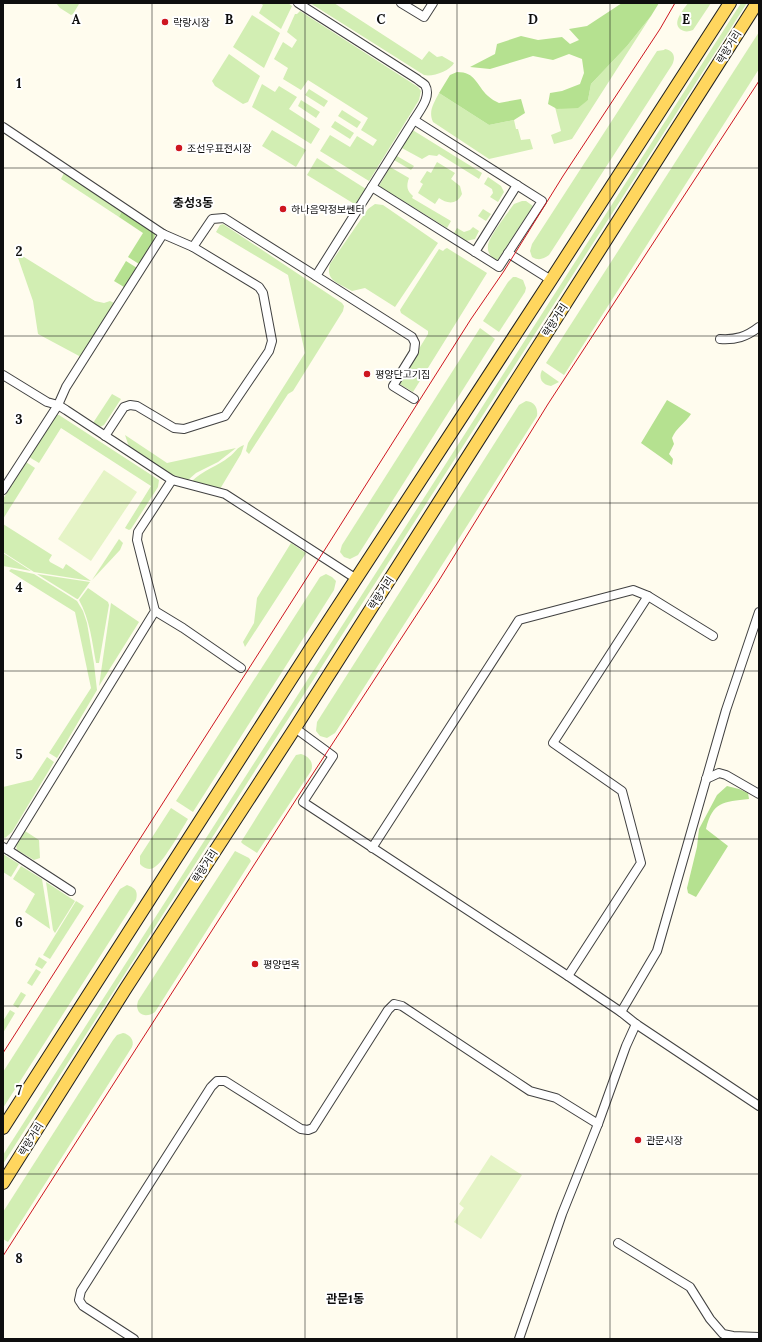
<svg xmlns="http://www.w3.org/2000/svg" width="762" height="1342" viewBox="0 0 762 1342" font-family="Lora,'Noto Sans KR',serif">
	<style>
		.green { fill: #d2eeb3 }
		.forest { fill: #b5e190 }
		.pitch { fill: #e5f4c6 }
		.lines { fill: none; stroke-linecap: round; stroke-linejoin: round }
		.minor-casing { stroke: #414141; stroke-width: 10 }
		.primary-casing { stroke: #1f1f1f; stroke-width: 14 }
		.minor { stroke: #fff; stroke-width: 8 }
		.primary { stroke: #ffd65e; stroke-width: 12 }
		.tram { stroke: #ce1620; stroke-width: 1 }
		.grid { fill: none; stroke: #0e0e0e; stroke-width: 1; stroke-opacity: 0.55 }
		.poi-dot { fill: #ce1620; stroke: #fff; stroke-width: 1.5 }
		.labels { text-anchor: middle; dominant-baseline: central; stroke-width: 4; stroke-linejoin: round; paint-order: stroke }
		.poi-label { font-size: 10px; fill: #0e0e0e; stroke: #fff; text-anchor: start }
		.street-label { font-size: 10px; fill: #0e0e0e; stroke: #fff }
		.quarter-label { font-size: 12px; font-weight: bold; fill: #0e0e0e; stroke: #fff }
		.grid-label { font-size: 13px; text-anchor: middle; font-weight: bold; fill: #0e0e0e; stroke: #fff; stroke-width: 4; stroke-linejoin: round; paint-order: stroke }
	</style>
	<rect width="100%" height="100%" fill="#fffcee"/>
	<g class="green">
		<polygon points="56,3 77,3 79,4 73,14 71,15 60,8"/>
		<polygon points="260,3 288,3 292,6 281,29 259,13 263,5"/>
		<path d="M 310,3 L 334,3 L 422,60 L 429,51 L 437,57 L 442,56 L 454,63 C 450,71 433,77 424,75 Z"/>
		<path d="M 688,3 L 711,3 L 693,30 C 688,32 684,32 680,29 C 672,22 684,9 688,3 Z"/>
		<polygon points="741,3 747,3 3,1164 3,1155"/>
		<polygon points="300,11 418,87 421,91 419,100 369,181 320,151 330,135 350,147 357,136 373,146 377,140 361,130 368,118 308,80 301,90 283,79 288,68 274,59 283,42 292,48 297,40 287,32 295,14 297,14"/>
		<polygon points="252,15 280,33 264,68 233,47"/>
		<polygon points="651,16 572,139 554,144 551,135 561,131 555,107 558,109 588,100 591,84 627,46"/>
		<polygon points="759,32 759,69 564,375 546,363"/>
		<path d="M 665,49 C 674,51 676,57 672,65 L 549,255 C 543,259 539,261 532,257 L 530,251 L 532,244 L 657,51 L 664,50 Z"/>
		<polygon points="229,54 260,76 248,102 243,104 215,86 212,81"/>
		<polygon points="262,84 275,92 279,86 297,97 289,109 320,129 311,144 252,107"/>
		<polygon points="309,89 328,101 324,107 305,95"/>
		<path d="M 439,93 L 489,125 L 514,120 L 516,129 L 518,129 L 521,140 L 530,139 L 533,149 L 489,159 L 433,122 C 428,111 434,103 439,93 Z"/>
		<polygon points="301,100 320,112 316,118 298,106"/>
		<polygon points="342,110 361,122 357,128 338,116"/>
		<polygon points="335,121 354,133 350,139 331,127"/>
		<polygon points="411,129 482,173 479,179 439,154 437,156 429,155 422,159 400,147"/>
		<polygon points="272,130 306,150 296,167 262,146"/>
		<polygon points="397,156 414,166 411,170 394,160"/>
		<polygon points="317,158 366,189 356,205 307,175"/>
		<path d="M 437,162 L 455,173 L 451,179 L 460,186 L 462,194 C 457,205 447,204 439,198 L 435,204 L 418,193 L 423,184 L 420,182 L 427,171 L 431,173 Z"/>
		<path d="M 390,167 L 409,178 C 406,186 407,191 413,196 L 412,198 L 451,221 L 447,228 L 379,186 Z"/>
		<polygon points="64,173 122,211 119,217 61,179"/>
		<polygon points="488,177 501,186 504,192 498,202 490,197 493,193 492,189 484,184"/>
		<path d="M 522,201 L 526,201 L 533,206 L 497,261 C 491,257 487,253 488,246 C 488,238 506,215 511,208 L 514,204 Z"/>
		<path d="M 375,204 L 383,205 L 438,243 L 395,307 L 365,288 L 352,291 C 339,283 325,281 330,264 L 368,209 Z"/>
		<polygon points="483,209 491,214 486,221 478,216"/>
		<polygon points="223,224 342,303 344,306 343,311 293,391 288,394 249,454 246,451 248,443 305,353 288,275 216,232 220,225"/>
		<polygon points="473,227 479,231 475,239 466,241 454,233 457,228 464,232 470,230"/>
		<polygon points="447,248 487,273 413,392 398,383 428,334 428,331 401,313 400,310 439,249 443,251 445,249"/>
		<polygon points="16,252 95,301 104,303 110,301 114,303 81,357 38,334 33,301"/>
		<polygon points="513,277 516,277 523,280 526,288 525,292 499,332 483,321 508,282"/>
		<polygon points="480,328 495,339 358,555 350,559 344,557 340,552 342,545"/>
		<path d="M 542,370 L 559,382 L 551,386 C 542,385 538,378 542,370 Z"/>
		<polygon points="112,394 121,399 104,425 100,427 93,423"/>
		<path d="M 526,401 C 535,402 538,408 537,416 L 335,733 L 327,738 L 320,736 L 316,731 L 317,722 L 519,405 Z"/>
		<polygon points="56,415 59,415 159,480 158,487 131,529 129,530 125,528 151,486 61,428 39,463 29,457"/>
		<polygon points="125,435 167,463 236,448 218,462 196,473 188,480 173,475 167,472 129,447"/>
		<path d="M 244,445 L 241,454 L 220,489 L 192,481 C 203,470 218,466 229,457 C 235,453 237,447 244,445 Z"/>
		<polygon points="26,462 35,468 3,519 3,499"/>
		<polygon points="3,524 52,555 49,560 50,562 63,569 66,564 91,581 34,572 3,552"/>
		<polygon points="119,539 123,543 120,550 92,580"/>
		<polygon points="291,543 306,553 245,647 243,642 254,623 257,598"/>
		<polygon points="3,553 31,571 3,566"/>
		<polygon points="11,569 34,574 77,601 83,611 87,623 94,664 97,690 57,758 49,753 91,688 75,612 9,571"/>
		<polygon points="37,574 90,582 78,599 77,599"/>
		<polygon points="326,574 332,577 336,581 334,590 193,812 176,801 320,577"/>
		<path d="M 88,588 L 108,602 L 109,605 L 99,663 L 96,663 C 92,641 90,620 79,600 Z"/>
		<polygon points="111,603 139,622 99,686"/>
		<path d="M 301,754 C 310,757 314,763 311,771 L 257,853 L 243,844 L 241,842 L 292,761 L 296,755 Z"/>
		<polygon points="47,757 54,762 12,832 5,838 3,837 3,787 32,780"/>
		<path d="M 171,808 L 188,819 C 182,829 164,861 156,866 C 151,871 144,869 140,864 L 140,856 Z"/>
		<polygon points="25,831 39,840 40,858 34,860 17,850 16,845"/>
		<path d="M 235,851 L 249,858 L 251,861 L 155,1012 C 145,1019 134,1014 138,1001 Z"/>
		<polygon points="3,854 19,864 11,877 3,872"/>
		<polygon points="21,866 42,879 50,929 25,912 35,894 13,879"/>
		<polygon points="46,882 75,901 55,933 53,930"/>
		<path d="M 127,885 C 136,888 138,892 136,900 L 3,1108 L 3,1072 L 120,889 Z"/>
		<polygon points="76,901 84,906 50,959 43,955"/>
		<polygon points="39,957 47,962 42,969 35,965"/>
		<polygon points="36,969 41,972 32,986 27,983"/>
		<polygon points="21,992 26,995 18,1008 13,1005"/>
		<polygon points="10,1010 15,1013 3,1033 3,1021"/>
		<path d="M 123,1033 C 129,1034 135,1040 132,1047 L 8,1242 L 3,1239 L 3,1212 L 113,1040 L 117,1035 Z"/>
	</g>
	<g class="forest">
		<polygon points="622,3 659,3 651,16 627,46 591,84 588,100 578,108 557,109 548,104 550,93 562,91 580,84 584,73 582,59 569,54 553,60 533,56 490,69 470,67 495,54 497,44 521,36 538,40 562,37 570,44 579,40 569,29 587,26"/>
		<path d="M 457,72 C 476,72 476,85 488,96 C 491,99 495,101 499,103 L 521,99 L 525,113 L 514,120 L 489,125 L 439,93 L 450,75 Z"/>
		<polygon points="122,211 155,234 154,240 139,264 128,257 143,233 119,217"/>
		<polygon points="126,261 137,268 124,287 114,281"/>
		<path d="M 667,400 L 691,414 C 685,423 676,428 672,438 L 674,444 L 669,454 L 673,459 L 672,465 L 641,443 Z"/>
		<path d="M 727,786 L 739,789 L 748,793 L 749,799 C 723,802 713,801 706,829 L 728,846 L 696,897 L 688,893 L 687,888 L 697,847 L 699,829 L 717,795 Z"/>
	</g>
	<g class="pitch">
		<polygon points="104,470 137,492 91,561 58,539"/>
		<polygon points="491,1155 522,1175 481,1239 454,1222 464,1208 459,1204"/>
	</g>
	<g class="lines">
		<g class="minor-casing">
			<g id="minor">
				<path d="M 298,3 L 417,79 C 419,81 423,83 425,85 C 432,97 419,111 414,120 L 542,201 L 499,267 L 372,187"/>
				<polyline points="401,3 424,17 433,3"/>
				<polyline points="414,120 316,276 412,337 415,343 414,352 393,386 414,399"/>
				<polyline points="3,127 163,234"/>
				<polyline points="475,252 517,185"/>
				<polyline points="508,253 551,280"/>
				<path d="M 720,339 C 736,340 746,337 759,327"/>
				<polyline points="3,375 47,402 58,405 66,410 172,480 225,494 355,578"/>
				<polyline points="105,436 124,407 130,405 137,406 174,428 184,429 225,416 269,351 272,341 263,293 259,287 193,247"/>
				<polyline points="3,490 58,405 66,387 163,234 193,247 212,219 224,218 316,276"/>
				<polyline points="155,611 183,628 241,668"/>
				<polyline points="295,728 333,756 303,802 568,976 621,1012 636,1024 759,1106"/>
				<polyline points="706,779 719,773 726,775 759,794"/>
				<polyline points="3,847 8,850 155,611 137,540 138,532 172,480"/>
				<polyline points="372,848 519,620 633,590 648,596 713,636"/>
				<polyline points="8,850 71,891"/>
				<polyline points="568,976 641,863 622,791 553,743 648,596"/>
				<polyline points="621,1012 657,951 726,710 759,612"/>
				<polyline points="618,1243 690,1287 710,1319 723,1334 733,1336 759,1337"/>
				<polyline points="134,1339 83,1306 79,1300 81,1291 211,1087 217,1081 225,1081 301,1129 308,1130 313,1128 388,1010 394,1004 402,1006 530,1091 556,1098 598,1124"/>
				<polyline points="519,1339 562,1214 598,1124 626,1046 636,1024"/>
			</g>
		</g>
		<g class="primary-casing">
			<g id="primary">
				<polyline points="3,1128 311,648 551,280 730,3"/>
				<polyline points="3,1183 126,988 295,728 757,3"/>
			</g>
		</g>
		<use href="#minor" class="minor"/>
		<use href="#primary" class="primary"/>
		<g class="tram">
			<polyline points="3,1053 317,562 471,319 504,271 563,176 660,29 675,3"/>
			<polyline points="3,1256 297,798 438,582 548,404 759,81"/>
		</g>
	</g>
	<path class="grid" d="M 152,3 L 152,1339M 305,3 L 305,1339M 457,3 L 457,1339M 610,3 L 610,1339M 3,168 L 759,168M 3,336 L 759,336M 3,503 L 759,503M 3,671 L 759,671M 3,839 L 759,839M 3,1006 L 759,1006M 3,1174 L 759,1174"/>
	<g class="poi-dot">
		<circle cx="165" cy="22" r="4"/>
		<circle cx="179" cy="148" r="4"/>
		<circle cx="283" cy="209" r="4"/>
		<circle cx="367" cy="374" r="4"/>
		<circle cx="255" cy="964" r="4"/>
		<circle cx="638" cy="1140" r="4"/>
	</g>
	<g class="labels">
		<g class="poi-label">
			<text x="173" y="22">락랑시장</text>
			<text x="187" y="148">조선우표전시장</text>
			<text x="291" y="209">하나음악정보쎈터</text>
			<text x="375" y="374">평양단고기집</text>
			<text x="263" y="964">평양면옥</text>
			<text x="646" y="1140">관문시장</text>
		</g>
		<g class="street-label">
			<text transform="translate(729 47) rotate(-58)">락랑거리</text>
			<text transform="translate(555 320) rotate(-57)">락랑거리</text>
			<text transform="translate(381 593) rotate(-57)">락랑거리</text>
			<text transform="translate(205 866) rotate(-57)">락랑거리</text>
			<text transform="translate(31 1139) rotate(-58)">락랑거리</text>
		</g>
		<g class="quarter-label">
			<text x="193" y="202">충성3동</text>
			<text x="345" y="1298">관문1동</text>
		</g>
	</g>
	<g class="grid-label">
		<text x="76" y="24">A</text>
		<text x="229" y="24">B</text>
		<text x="381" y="24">C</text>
		<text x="533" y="24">D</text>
		<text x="686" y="24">E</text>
		<text x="19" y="88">1</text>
		<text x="19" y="256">2</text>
		<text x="19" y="424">3</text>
		<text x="19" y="592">4</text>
		<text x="19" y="759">5</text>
		<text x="19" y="927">6</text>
		<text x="19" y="1095">7</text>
		<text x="19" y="1263">8</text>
	</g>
	<rect width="762" height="1342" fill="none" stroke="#0e0e0e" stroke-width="8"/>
</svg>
